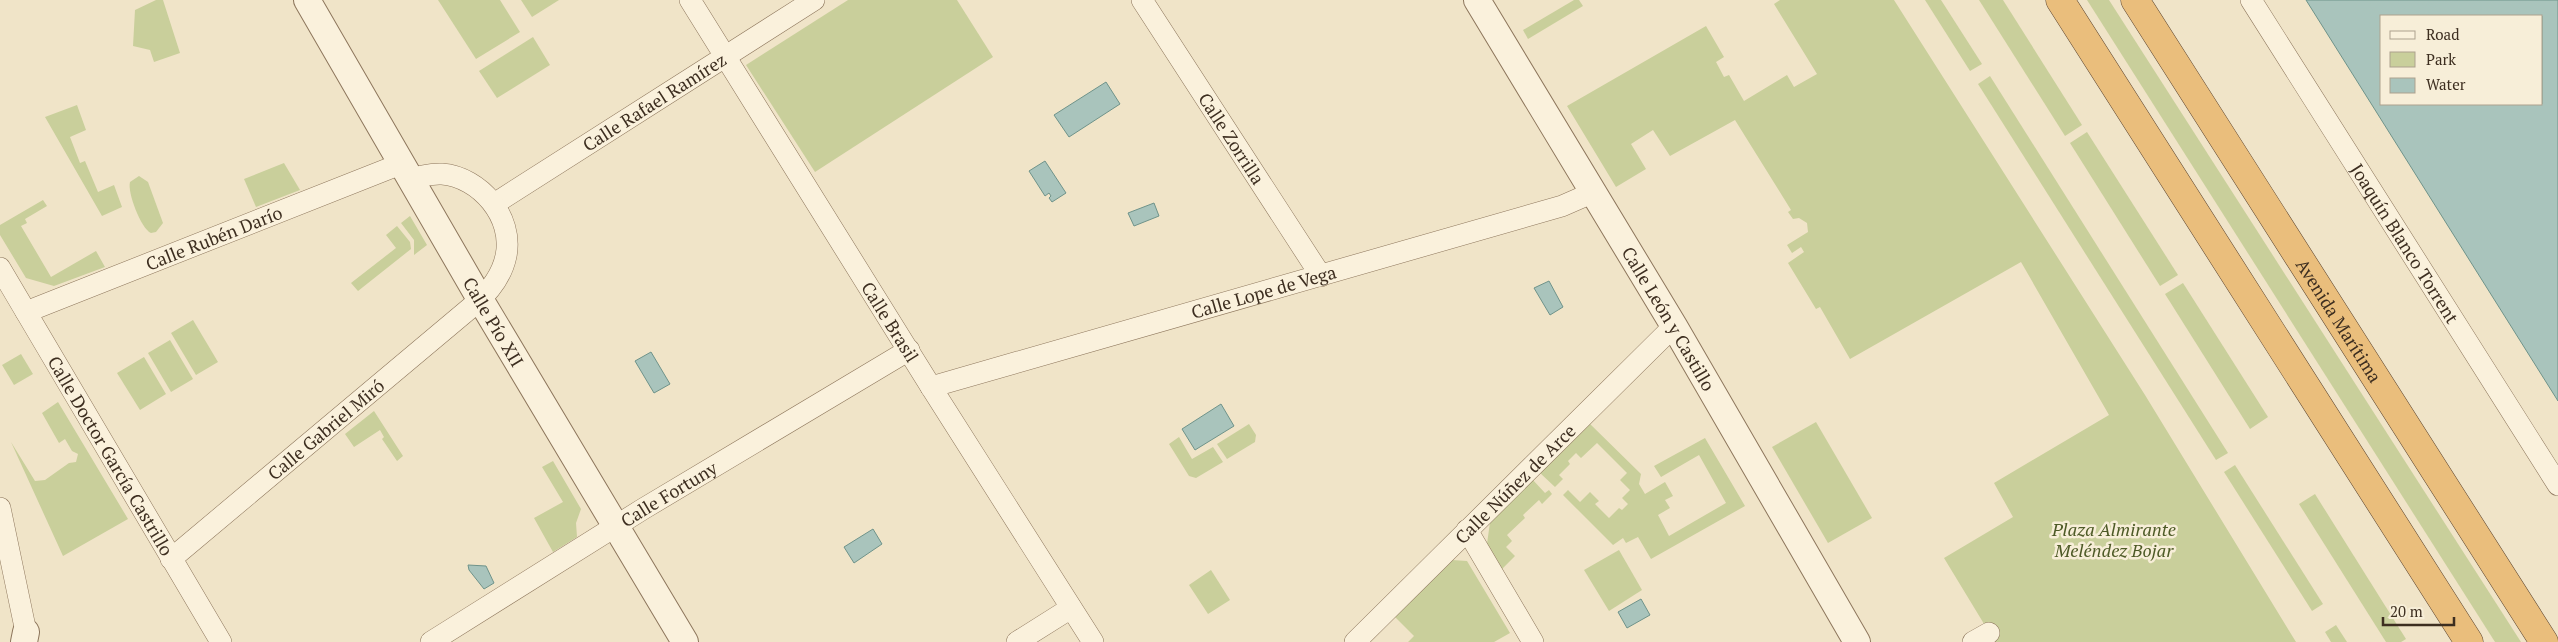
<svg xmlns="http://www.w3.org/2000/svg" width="2558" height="642" viewBox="0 0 2558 642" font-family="'PT Serif',serif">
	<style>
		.green { fill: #c9cf9b }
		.water { fill: #a9c4bc; stroke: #6f938a; fill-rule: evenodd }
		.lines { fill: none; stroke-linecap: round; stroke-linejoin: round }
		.minor-casing { stroke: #8d765c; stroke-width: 22 }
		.tertiary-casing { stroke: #8d765c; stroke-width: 28 }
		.trunk-casing { stroke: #5b4430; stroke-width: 29 }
		.minor { stroke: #faf1dc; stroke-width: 21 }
		.tertiary { stroke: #faf1dc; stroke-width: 26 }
		.trunk { stroke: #eabe7c; stroke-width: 28 }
		.labels { text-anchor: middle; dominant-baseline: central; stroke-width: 5; stroke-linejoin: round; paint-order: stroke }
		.street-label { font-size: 18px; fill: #3d2e20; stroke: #f7eed8 }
		.park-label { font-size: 18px; font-style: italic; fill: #4d5a26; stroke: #f7eed8 }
	</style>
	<rect width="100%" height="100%" fill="#f0e4c8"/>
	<g class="green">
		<polygon points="156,0 163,0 180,53 154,62 150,50 133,46 135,10"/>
		<polygon points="438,0 500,0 520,32 476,59"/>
		<polygon points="521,0 559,0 532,17"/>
		<polygon points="848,0 957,0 993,57 815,172 746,65"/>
		<polygon points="1574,0 1579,0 1583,6 1528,39 1523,30"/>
		<polygon points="1780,0 1894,0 2145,395 2296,642 1995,642 1944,558 2013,517 1994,483 2109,415 2021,262 1850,359 1820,307 1816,309 1788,263 1804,252 1801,247 1792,253 1787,245 1808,232 1807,223 1799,218 1793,219 1788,212 1791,210 1735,120 1670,156 1653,130 1631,144 1646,169 1616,187 1567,106 1706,26 1724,57 1716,62 1724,77 1729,75 1744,101 1787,75 1794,87 1817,74 1774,4"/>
		<polygon points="1925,0 1941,0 1982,64 1970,71"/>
		<polygon points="1979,0 2003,0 2082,125 2065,136"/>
		<polygon points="2087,0 2109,0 2521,642 2495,642"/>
		<polygon points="533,37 550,65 497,98 479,71"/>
		<polygon points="1990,76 2228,453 2216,460 1978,84"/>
		<polygon points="77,105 86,130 70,137 80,163 85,161 98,192 114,185 122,207 102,216 45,117"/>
		<polygon points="2087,132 2178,275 2160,286 2070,143"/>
		<polygon points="284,163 300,190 256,207 244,179"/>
		<path d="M 139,176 L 148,182 L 163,223 L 156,232 L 151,233 C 141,229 127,192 130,182 Z"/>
		<polygon points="43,200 47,206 25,219 27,223 21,226 51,277 96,251 105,267 54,286 26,278 0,235 0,225"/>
		<polygon points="410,216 427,245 414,255 414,240 401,223"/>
		<polygon points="397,226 410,242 411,249 358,291 351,283 396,248 386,235"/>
		<polygon points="2183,283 2268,417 2250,429 2165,294"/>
		<polygon points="193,320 218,362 196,375 171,333"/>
		<polygon points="170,340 193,379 171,392 148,353"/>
		<polygon points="21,354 33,374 14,385 2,365"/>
		<polygon points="144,357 166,394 140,410 117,373"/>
		<polygon points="58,402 128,519 63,556 11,442 35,481 45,480 69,463 76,462 78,454 72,451 65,439 59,443 42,413"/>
		<polygon points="374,411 403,456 397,461 382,439 384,437 380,430 354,447 345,434"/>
		<polygon points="1588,422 1641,474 1639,484 1645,494 1665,482 1673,496 1665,500 1670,508 1658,515 1669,536 1726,503 1699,455 1661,477 1654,466 1705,438 1745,506 1651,559 1638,537 1626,543 1623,538 1613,545 1563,495 1568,490 1580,502 1590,492 1599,501 1595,504 1609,518 1619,508 1622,510 1628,504 1622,498 1630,490 1620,480 1627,473 1597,443 1581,458 1576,453 1568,461 1570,464 1559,475 1563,479 1555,487 1539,472"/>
		<polygon points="1816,422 1872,518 1828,543 1772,447"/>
		<polygon points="1249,424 1256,435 1255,442 1227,459 1217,444"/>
		<polygon points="1179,437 1192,459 1213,447 1223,462 1196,478 1189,476 1169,444"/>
		<polygon points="553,461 581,509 576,523 577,537 553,552 534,518 563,502 542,467"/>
		<polygon points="2235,465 2323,604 2312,611 2224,472"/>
		<polygon points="1532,479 1545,493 1549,490 1552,494 1542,504 1539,500 1523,515 1525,518 1507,535 1512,541 1506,547 1515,556 1502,569 1487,544 1490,522"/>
		<polygon points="2315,494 2406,639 2401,642 2386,642 2299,504"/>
		<polygon points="1619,550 1642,590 1609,611 1584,570"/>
		<polygon points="1452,560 1467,561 1510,633 1494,642 1408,642 1414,636 1395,617"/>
		<polygon points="1211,570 1230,600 1208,614 1189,585"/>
		<polygon points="2336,625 2347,642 2331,642 2325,632"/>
	</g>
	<g class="water">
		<path d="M 2306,0 L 2558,0 L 2558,401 ZM 2382,16 L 2542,16 L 2542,104 L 2382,104 Z"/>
		<polygon points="1106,82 1120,104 1069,137 1054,115"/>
		<polygon points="1045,161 1066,193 1052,202 1049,198 1051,196 1049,193 1045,196 1029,171"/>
		<polygon points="1154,203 1159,216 1134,226 1128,213"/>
		<polygon points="1549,281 1563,307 1550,315 1534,288"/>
		<polygon points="651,352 670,384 654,393 635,361"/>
		<polygon points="1221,404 1234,426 1195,450 1182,429"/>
		<polygon points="873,529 882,544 854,563 844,547"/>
		<polygon points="468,565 486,566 494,583 484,589 469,570"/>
		<polygon points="1641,599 1650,615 1627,628 1618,612"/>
	</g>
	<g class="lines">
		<g class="minor-casing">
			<g id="minor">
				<path id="s1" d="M 690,0 L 931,387 L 1093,642"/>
				<path id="s2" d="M 1142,0 L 1321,276"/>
				<path id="s3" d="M 2251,0 L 2558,485"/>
				<path id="s4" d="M 494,204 L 814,0"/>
				<path id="s5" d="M 0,268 L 221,642"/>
				<path id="s6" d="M 26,312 L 403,163"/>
				<path id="s7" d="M 931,387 L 1562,206 L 1594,192"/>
				<polyline points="0,508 26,632"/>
				<polyline points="1467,530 1533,642"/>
				<path id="s8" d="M 171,559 L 475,304 C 490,291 502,275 506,256 C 514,217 480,177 442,174 C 432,173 421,177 411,178"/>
				<path id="s9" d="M 431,642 L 643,509 L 909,350"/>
				<polyline points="1017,642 1071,608"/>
				<path id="s10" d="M 1355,642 L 1674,326"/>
				<polyline points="1973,642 1989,633"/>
			</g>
		</g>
		<g class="tertiary-casing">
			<g id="tertiary">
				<path id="s11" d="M 307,0 L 480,299 L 685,642"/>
				<path id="s12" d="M 1477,0 L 1674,326 L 1857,642"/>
				<polyline points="24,642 26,632"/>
			</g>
		</g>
		<g class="trunk-casing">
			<g id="trunk">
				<polyline points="2060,0 2469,642"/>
				<path id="s13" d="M 2135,0 L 2544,642"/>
			</g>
		</g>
		<use href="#minor" class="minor"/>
		<use href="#tertiary" class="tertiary"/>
		<use href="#trunk" class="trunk"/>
	</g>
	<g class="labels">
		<g class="street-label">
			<text stroke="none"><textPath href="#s4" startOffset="190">Calle Rafael Ramírez</textPath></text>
			<text stroke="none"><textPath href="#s2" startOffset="165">Calle Zorrilla</textPath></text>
			<text stroke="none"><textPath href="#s6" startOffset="202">Calle Rubén Darío</textPath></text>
			<text stroke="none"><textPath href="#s3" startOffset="288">Joaquín Blanco Torrent</textPath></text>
			<text stroke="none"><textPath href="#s7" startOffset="346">Calle Lope de Vega</textPath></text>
			<text stroke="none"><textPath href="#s12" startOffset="372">Calle León y Castillo</textPath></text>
			<text stroke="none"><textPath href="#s1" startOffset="379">Calle Brasil</textPath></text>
			<text stroke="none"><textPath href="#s13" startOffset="380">Avenida Marítima</textPath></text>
			<text stroke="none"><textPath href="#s11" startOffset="372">Calle Pío XII</textPath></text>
			<text stroke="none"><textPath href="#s8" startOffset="202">Calle Gabriel Miró</textPath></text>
			<text stroke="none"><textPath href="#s5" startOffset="218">Calle Doctor García Castrillo</textPath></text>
			<text stroke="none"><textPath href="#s10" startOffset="225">Calle Núñez de Arce</textPath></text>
			<text stroke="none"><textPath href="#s9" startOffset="280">Calle Fortuny</textPath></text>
		</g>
		<g class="park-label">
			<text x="2114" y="529">Plaza Almirante<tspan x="2114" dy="21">Meléndez Bojar</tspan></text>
		</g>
	</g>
	<rect x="2380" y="15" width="162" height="90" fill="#f7eed8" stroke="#ada18e"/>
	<rect x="2390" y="31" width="25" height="8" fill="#faf1dc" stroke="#ada18e"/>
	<text x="2426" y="40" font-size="15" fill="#3d2e20">Road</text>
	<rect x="2390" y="52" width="25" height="15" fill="#c9cf9b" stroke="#ada18e"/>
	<text x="2426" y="65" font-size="15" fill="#3d2e20">Park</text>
	<rect x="2390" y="78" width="25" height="15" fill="#a9c4bc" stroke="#ada18e"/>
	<text x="2426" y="90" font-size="15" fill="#3d2e20">Water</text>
	<path d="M2383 617v8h71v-8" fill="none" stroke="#3d2e20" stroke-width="2.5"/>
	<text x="2390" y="617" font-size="15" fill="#3d2e20" stroke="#f7eed8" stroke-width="4" paint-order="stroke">20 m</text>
</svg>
